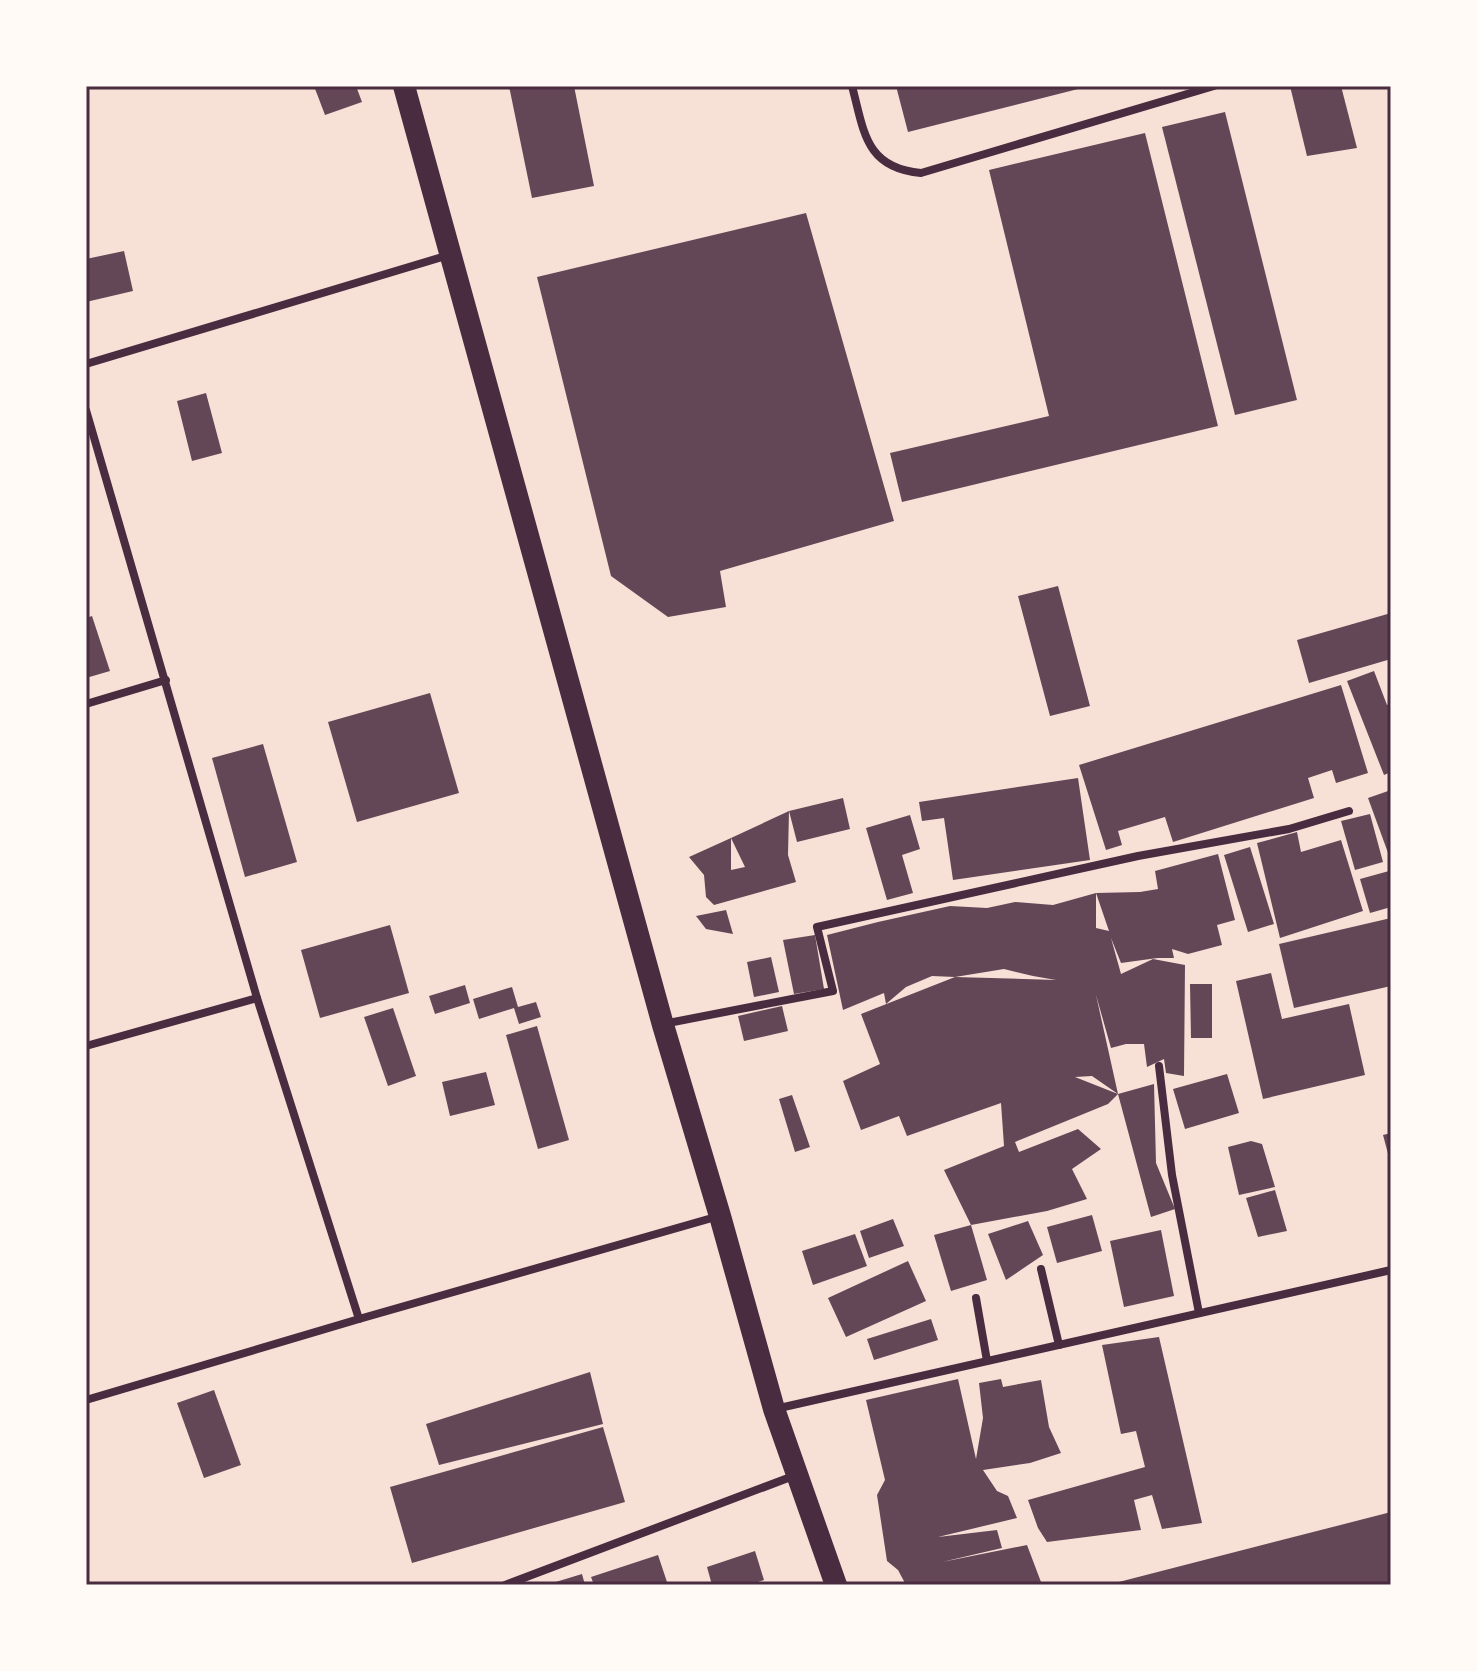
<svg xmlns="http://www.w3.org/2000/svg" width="1477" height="1671" viewBox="0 0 1477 1671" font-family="'Public Sans',sans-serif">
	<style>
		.building { fill: #644757; fill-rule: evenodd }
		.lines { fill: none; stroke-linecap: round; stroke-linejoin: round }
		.minor { stroke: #4a2c40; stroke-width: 8 }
		.trunk { stroke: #4a2c40; stroke-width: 22 }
		.neatline { fill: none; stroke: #4a2c40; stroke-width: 3 }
	</style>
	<rect width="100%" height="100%" fill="#f7e1d7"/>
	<g class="building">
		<polygon points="314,86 356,86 362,102 325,115"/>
		<polygon points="509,86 574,86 594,186 532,198"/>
		<polygon points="896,86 1086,86 1086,87 908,132"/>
		<polygon points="1290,86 1341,86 1357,148 1307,156"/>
		<polygon points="1225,112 1297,400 1235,415 1162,127"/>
		<polygon points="1145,133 1218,426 902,502 890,453 1049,416 989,170"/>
		<polygon points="806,213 894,521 720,571 726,607 668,617 611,576 537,277"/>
		<polygon points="124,251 133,291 86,302 86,259"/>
		<polygon points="206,393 222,453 192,461 177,401"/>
		<polygon points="1058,586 1090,706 1050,716 1018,596"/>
		<polygon points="1391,613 1391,659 1309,683 1297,640"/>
		<polygon points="92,616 110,671 86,678 86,618"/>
		<polygon points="1374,671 1387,705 1391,703 1391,772 1384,775 1347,681"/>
		<polygon points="1341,685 1368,773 1336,783 1332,770 1308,778 1314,798 1173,842 1165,817 1118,831 1122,845 1106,850 1079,765"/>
		<polygon points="430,693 459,793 357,822 328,722"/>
		<polygon points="263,744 297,862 245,877 212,758"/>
		<polygon points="1078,778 1090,860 953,880 944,818 922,821 919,802"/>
		<polygon points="1391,790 1391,861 1368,798"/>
		<polygon points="843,798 850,829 797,842 789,811 788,855 796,882 714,905 706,897 704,875 689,857 731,838 731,870 745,867 731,838 789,811"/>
		<polygon points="1370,814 1383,862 1355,870 1341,821"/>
		<polygon points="910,815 920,849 902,855 913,893 887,900 866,828"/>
		<polygon points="1297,832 1301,852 1341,840 1363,911 1280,938 1257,843"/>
		<polygon points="1250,847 1274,924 1248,932 1224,855"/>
		<path d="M 1218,854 L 1235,920 L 1217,925 L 1222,945 L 1188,954 L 1172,949 L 1174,958 L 1158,958 L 1150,959 L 1121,963 L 1111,938 L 1121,974 L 1153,959 L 1185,965 L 1184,1076 L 1166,1073 L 1164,1059 L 1147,1067 L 1144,1044 L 1126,1044 L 1111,1048 L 1096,995 L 1118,1094 L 1108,1104 L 1015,1142 L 1019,1152 L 1078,1129 L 1101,1149 L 1072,1169 L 1087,1199 L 1047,1211 L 971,1225 L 944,1170 L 1004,1146 L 1001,1103 L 907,1136 L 899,1116 L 861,1130 L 843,1081 L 880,1064 L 861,1014 L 955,977 L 932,976 L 906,987 L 886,1004 L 884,993 L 843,1010 L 827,935 L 878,922 L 950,906 L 987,908 L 1015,902 L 1053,905 L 1096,893 L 1140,892 L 1158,889 L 1155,871 ZM 1096,893 L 1109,931 L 1096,928 ZM 1004,969 L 1033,976 L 1056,980 L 955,977 ZM 1092,1076 L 1118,1094 L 1075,1077 Z"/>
		<polygon points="1389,871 1391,880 1391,907 1370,913 1360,879"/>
		<polygon points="726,910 733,934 706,929 696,916"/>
		<polygon points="1391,918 1391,986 1294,1008 1279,944"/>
		<polygon points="390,925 409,993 320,1018 301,950"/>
		<polygon points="815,935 824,989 794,994 783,940"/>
		<polygon points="771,957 779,992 754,997 747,962"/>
		<polygon points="1271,973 1282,1019 1349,1004 1365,1075 1263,1099 1236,981"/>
		<polygon points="1190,984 1212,984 1212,1038 1191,1038"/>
		<polygon points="465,985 470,1003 435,1014 429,996"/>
		<polygon points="512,987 518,1007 536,1002 541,1017 519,1024 514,1008 479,1019 473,999"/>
		<polygon points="782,1006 788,1031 744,1041 738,1016"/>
		<polygon points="393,1008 416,1076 388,1086 364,1017"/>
		<polygon points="537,1026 569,1140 538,1149 506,1035"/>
		<polygon points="486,1072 495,1105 450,1116 442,1082"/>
		<polygon points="1227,1074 1239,1113 1185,1129 1173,1089"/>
		<polygon points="1154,1084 1156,1163 1175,1209 1151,1217 1118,1094"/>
		<polygon points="792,1095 810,1147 795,1152 779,1099"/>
		<polygon points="1391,1133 1391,1161 1390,1161 1383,1135"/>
		<polygon points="1251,1141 1262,1144 1275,1187 1239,1195 1228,1147"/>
		<polygon points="1275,1190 1287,1231 1258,1237 1246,1198"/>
		<polygon points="1092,1215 1102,1251 1057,1263 1047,1227"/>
		<polygon points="893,1219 904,1246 869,1258 860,1231"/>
		<polygon points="1028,1221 1043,1255 1006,1280 988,1234"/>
		<polygon points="971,1225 987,1280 951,1291 934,1235"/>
		<polygon points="1161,1230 1174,1296 1124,1307 1110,1241"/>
		<polygon points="855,1234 867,1266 813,1285 802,1251"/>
		<polygon points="908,1261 926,1301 846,1337 828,1298"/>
		<polygon points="931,1319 938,1340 874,1360 867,1339"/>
		<polygon points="1159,1337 1202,1523 1162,1529 1152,1495 1134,1500 1141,1530 1047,1542 1038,1528 1028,1500 1145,1467 1136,1431 1121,1434 1102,1345"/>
		<polygon points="590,1372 603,1424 439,1465 426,1424"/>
		<polygon points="958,1379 976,1459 983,1418 979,1383 1001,1379 1003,1387 1041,1380 1049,1427 1061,1453 1030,1463 983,1470 997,1491 1008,1496 1017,1518 938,1537 997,1530 1002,1548 942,1562 1027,1545 1041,1582 1029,1585 906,1585 898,1570 887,1561 877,1495 885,1480 866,1400"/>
		<polygon points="214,1390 241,1465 204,1478 177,1403"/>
		<polygon points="603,1427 625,1502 412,1563 390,1487"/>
		<polygon points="1391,1512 1391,1585 1111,1585 1111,1584"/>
		<polygon points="755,1551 764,1580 749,1585 712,1585 707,1567"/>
		<polygon points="658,1555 668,1585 594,1585 591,1577"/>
		<polygon points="582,1574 585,1585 549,1585 549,1584"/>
	</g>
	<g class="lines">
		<g class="minor">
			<path d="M 852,86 C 864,131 865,168 921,173 L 1214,86"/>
			<polyline points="86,364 449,255"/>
			<polyline points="86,410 257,998 359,1319"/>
			<polyline points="86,704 166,680"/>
			<polyline points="663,1024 833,991 817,927 1138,856 1289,829 1349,811"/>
			<polyline points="86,1046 257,998"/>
			<polyline points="1159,1066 1172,1175 1199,1313"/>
			<polyline points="1041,1269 1059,1345"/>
			<polyline points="976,1298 987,1361"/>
			<polyline points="86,1400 359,1319 719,1216"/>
			<polyline points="775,1409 1391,1270"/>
			<polyline points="505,1585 796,1475"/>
		</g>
		<polyline class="trunk" points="404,86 663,1025 720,1216 774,1409 836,1585"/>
	</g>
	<rect width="1477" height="1671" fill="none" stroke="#fffaf5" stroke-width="176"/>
	<rect x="88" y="88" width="1301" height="1495" class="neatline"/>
</svg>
